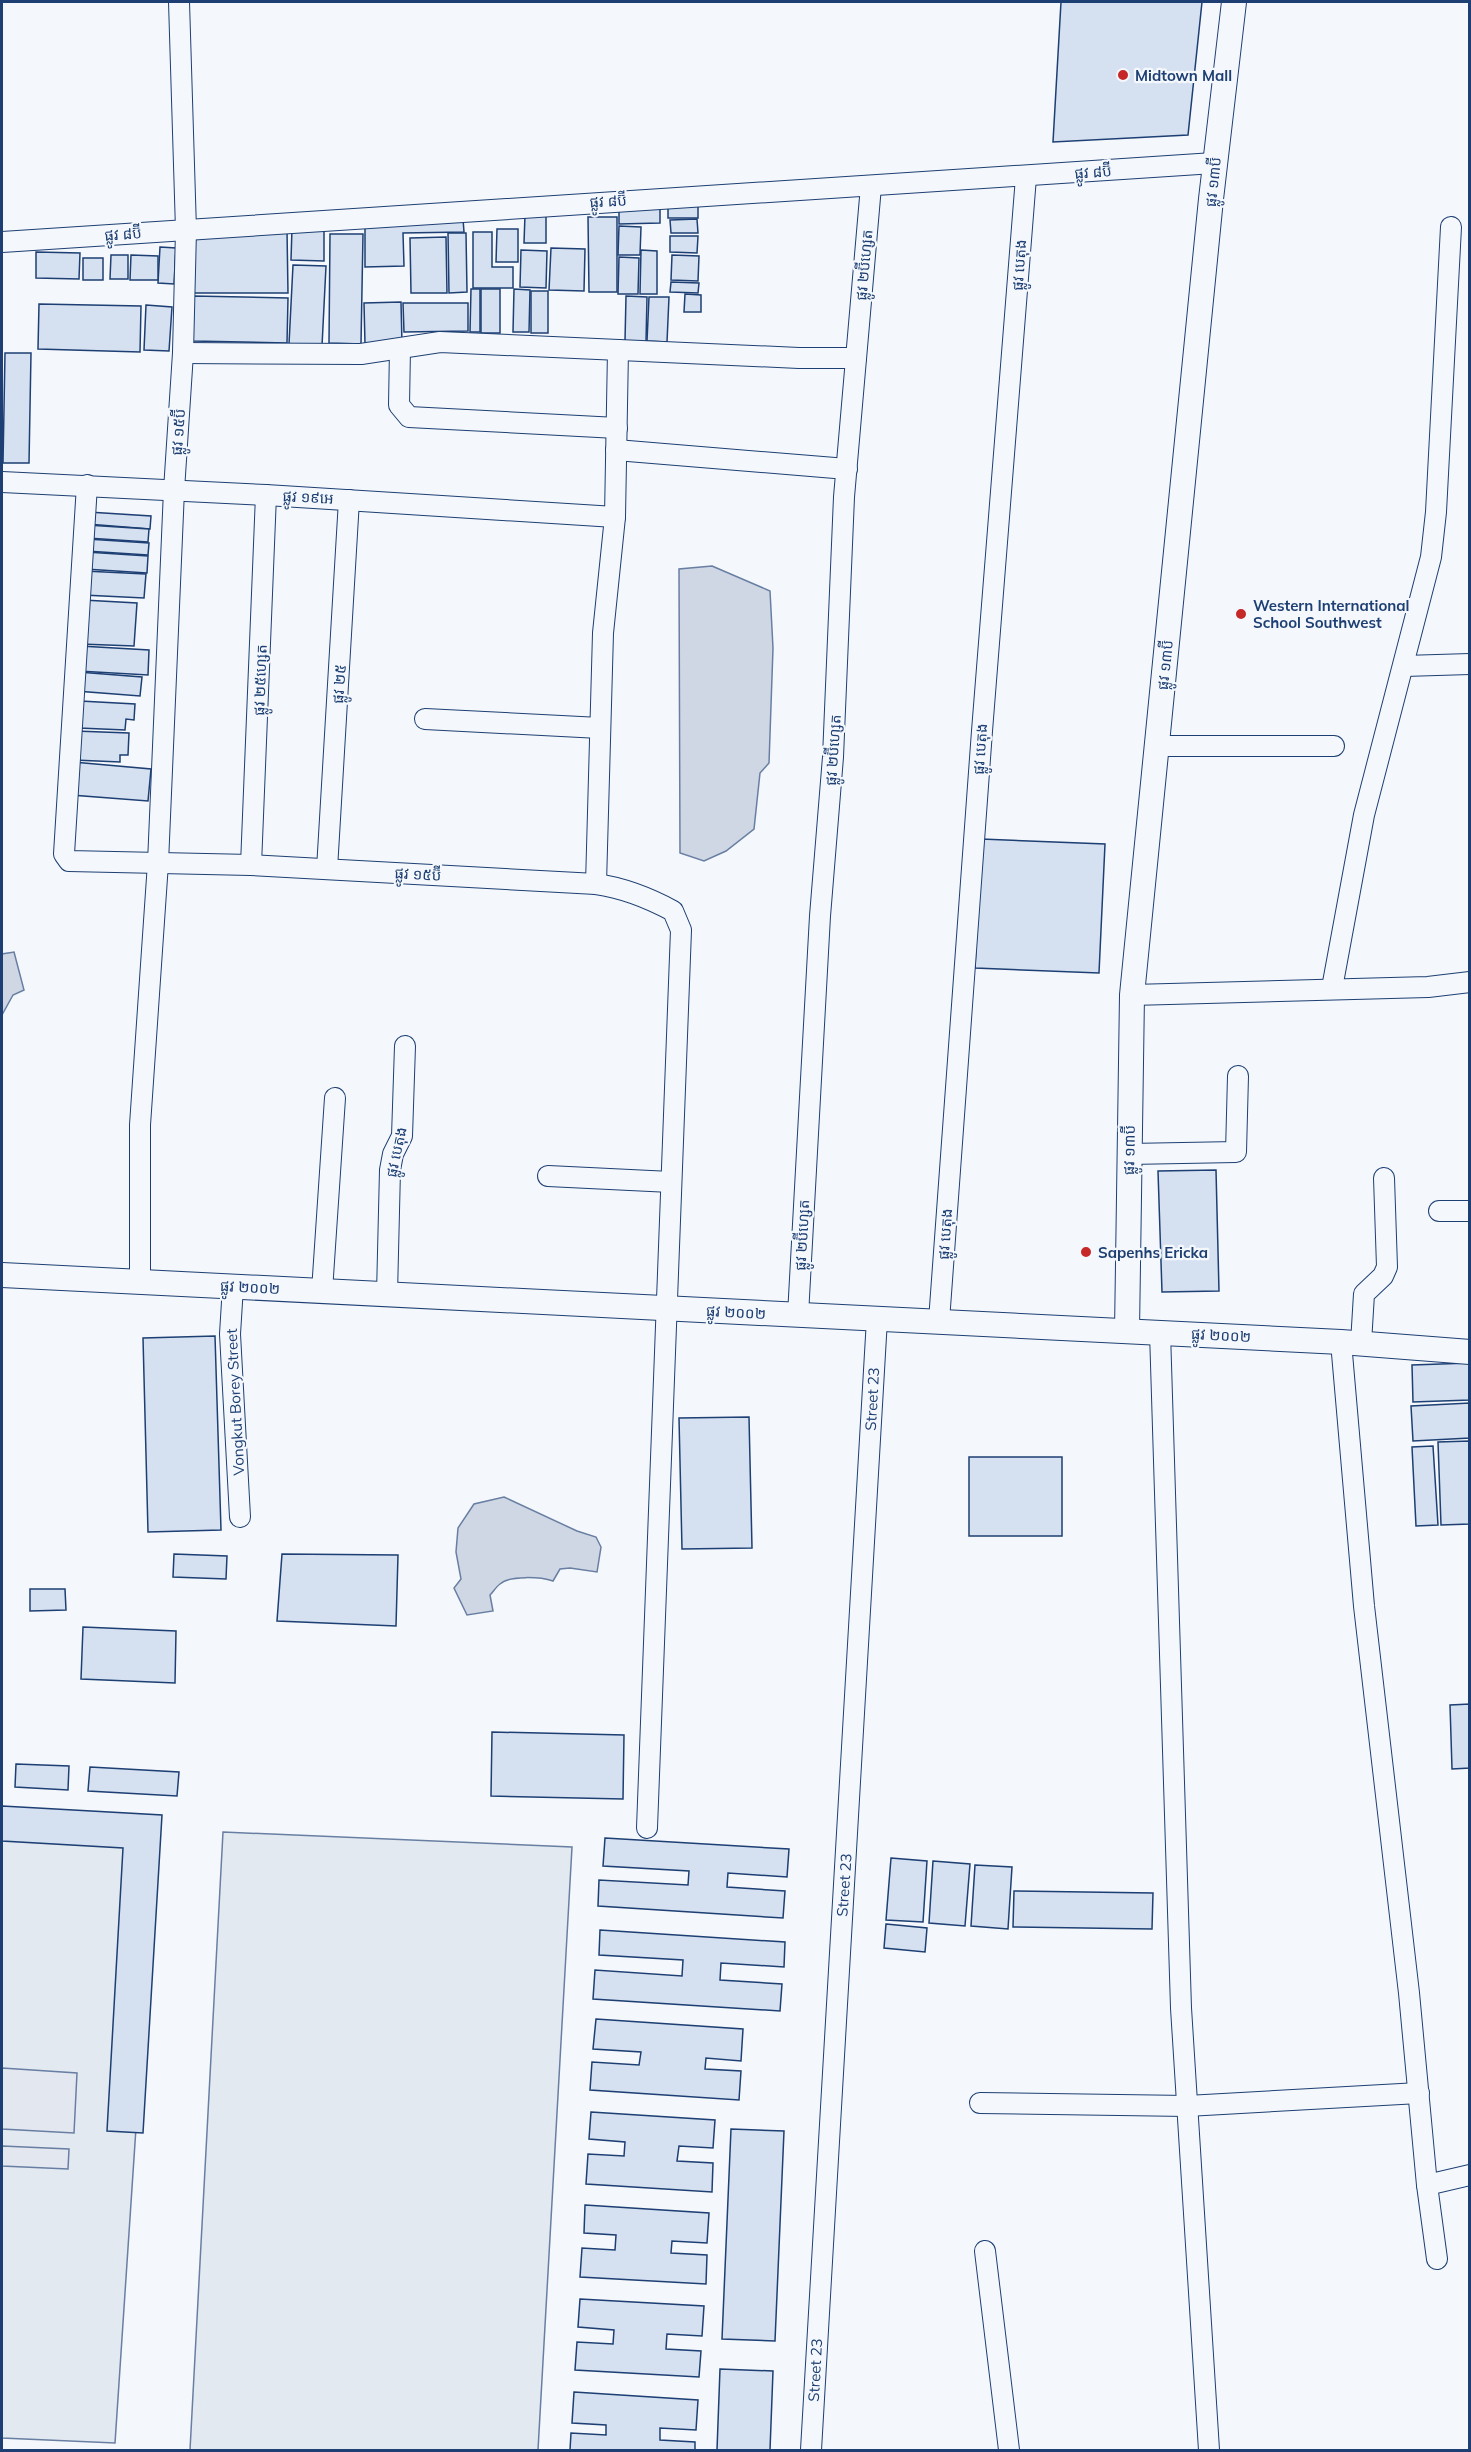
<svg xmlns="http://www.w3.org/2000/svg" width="1471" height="2452" viewBox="0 0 1471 2452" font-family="Mulish,'Noto Sans Khmer',sans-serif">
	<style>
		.green { fill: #e3e9f0; stroke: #687fa3; stroke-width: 1.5 }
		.parking { fill: #e3e8f0; stroke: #687fa3; stroke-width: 1.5 }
		.water { fill: #cfd7e4; stroke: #687fa3; stroke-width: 1.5 }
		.building { fill: #d5e0f0; stroke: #1d3f73; stroke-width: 1.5 }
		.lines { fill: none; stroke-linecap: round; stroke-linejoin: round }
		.minor-casing { stroke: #1d3f73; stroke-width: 22 }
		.tertiary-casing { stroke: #1d3f73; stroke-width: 26 }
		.minor { stroke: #f4f7fb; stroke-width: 20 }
		.tertiary { stroke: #f4f7fb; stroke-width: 24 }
		.poi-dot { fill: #c62828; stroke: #f4f7fb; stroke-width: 2 }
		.labels { text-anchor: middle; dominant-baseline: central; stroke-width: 4.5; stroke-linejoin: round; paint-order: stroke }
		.poi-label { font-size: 15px; font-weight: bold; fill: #1d3f73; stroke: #f4f7fb; text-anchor: start }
		.street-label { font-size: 15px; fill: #1d3f73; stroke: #f4f7fb }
	</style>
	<rect width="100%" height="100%" fill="#f4f7fb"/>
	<g class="green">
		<polygon points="223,1832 572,1847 538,2450 190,2450"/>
		<polygon points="2,1836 155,1843 115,2443 2,2438"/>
	</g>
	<g class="parking">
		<polygon points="2,2068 77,2073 74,2133 2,2129"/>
		<polygon points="2,2146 69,2149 68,2169 2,2166"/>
	</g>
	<g class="water">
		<polygon points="712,566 770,591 773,648 769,763 760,773 754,829 726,851 704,861 680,853 679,569"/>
		<polygon points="14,952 24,990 13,995 2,1015 2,954"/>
		<path d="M 504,1497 L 577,1531 L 596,1537 L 601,1547 L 597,1572 L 570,1568 L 560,1569 L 553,1581 C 541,1577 510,1575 500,1584 C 496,1587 493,1592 490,1595 L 493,1611 L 467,1615 L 454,1588 L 461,1579 L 456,1552 L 458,1528 L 474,1504 Z"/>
	</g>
	<g class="building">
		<polygon points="1061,2 1202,2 1188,135 1053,142"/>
		<rect x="668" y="200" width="30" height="18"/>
		<polygon points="660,205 660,223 619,224 619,206"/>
		<polygon points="525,215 546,215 546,243 524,243"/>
		<polygon points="588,217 617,217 617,292 589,292"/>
		<polygon points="463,219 464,232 403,233 404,266 365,267 365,220"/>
		<polygon points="697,219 698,233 671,233 670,220"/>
		<polygon points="619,226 641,227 640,255 618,255"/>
		<polygon points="292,228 324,229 324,261 291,260"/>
		<polygon points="497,229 518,229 518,262 496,262"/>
		<polygon points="194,230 287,230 288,293 194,293"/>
		<polygon points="473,232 492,232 492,267 513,267 513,288 473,288"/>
		<polygon points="448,233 466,233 467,292 449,293"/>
		<polygon points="330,234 363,234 361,344 329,343"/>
		<polygon points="670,236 698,236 697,253 670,252"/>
		<polygon points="446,237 447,293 411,293 410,238"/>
		<polygon points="160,247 176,248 174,284 158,283"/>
		<polygon points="551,248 585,249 584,291 549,290"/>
		<polygon points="521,250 547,251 546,288 520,287"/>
		<polygon points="641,250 657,251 657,294 640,294"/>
		<polygon points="36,252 80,253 79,279 36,278"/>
		<polygon points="111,255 128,255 128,279 110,279"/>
		<polygon points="131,255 158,256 158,280 130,280"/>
		<polygon points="672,255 699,256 698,281 671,280"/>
		<polygon points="619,257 639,258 638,294 618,294"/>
		<rect x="83" y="258" width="20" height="22"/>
		<polygon points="293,265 326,266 322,346 289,344"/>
		<polygon points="671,282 699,283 698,293 670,292"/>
		<polygon points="471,289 480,289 480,332 470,332"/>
		<rect x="481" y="289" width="19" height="44"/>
		<polygon points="514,289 530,290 529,332 513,332"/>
		<rect x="531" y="291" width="17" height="42"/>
		<polygon points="685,294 701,295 701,312 684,312"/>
		<polygon points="193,296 288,298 287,343 192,341"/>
		<polygon points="626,296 647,297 646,342 625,341"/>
		<polygon points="649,297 669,297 667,342 647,341"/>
		<polygon points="401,302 402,344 365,344 364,303"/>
		<polygon points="403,303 468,303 468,331 404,332"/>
		<polygon points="39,304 141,306 140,352 38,349"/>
		<polygon points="146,305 172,307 169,351 144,350"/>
		<polygon points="5,353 31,353 29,463 3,463"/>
		<polygon points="88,512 151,516 150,529 87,524"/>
		<polygon points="87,525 149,529 148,542 87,538"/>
		<polygon points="87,539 149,543 148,555 86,551"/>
		<polygon points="86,552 148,556 147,573 85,569"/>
		<polygon points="84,571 146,574 144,598 83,595"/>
		<polygon points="83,600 137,603 134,646 80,644"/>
		<polygon points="80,646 149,650 148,675 78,671"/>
		<polygon points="78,672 142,677 140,696 76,691"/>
		<polygon points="80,701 135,704 134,720 126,719 125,730 79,728"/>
		<polygon points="75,731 129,733 128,755 120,755 120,762 74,760"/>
		<polygon points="73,762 151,769 148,801 71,795"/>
		<polygon points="981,839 1105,844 1099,973 975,968"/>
		<polygon points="1216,1170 1219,1291 1162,1292 1158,1171"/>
		<polygon points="215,1336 221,1530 148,1532 143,1338"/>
		<polygon points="1470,1363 1470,1400 1413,1402 1412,1365"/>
		<polygon points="1470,1403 1470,1438 1413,1441 1411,1406"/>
		<polygon points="749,1417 752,1548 682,1549 679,1418"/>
		<polygon points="1470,1441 1470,1524 1441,1525 1438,1442"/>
		<polygon points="1433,1446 1438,1525 1416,1526 1412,1447"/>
		<rect x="969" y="1457" width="93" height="79"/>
		<polygon points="174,1554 227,1556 226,1579 173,1577"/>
		<polygon points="282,1554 398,1555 396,1626 277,1621"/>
		<polygon points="30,1589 65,1589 66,1610 30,1611"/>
		<polygon points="83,1627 176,1631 175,1683 81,1679"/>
		<polygon points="1470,1704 1470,1768 1452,1769 1450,1705"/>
		<polygon points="492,1732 624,1735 623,1799 491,1796"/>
		<polygon points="16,1764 69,1766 68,1790 15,1787"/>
		<polygon points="90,1767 179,1772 177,1796 88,1791"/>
		<polygon points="2,1806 162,1815 143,2133 107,2131 123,1848 2,1841"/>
		<polygon points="605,1838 789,1849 787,1877 728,1873 727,1887 785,1891 783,1918 598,1906 599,1880 688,1885 689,1871 603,1866"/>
		<polygon points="891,1858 927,1861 923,1922 886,1920"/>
		<polygon points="933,1861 970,1864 965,1926 929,1923"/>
		<polygon points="975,1865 1012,1867 1008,1929 971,1926"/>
		<polygon points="1014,1891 1153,1893 1152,1929 1013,1927"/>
		<polygon points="886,1924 927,1928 925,1952 884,1948"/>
		<polygon points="600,1930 785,1942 784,1967 721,1963 720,1980 782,1984 780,2011 593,1999 595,1970 682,1976 683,1960 599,1955"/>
		<polygon points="596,2019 743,2029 741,2061 706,2058 705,2069 741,2071 739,2100 590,2090 592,2062 639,2065 641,2052 593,2049"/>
		<polygon points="591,2112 715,2120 713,2148 679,2146 677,2161 713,2163 712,2192 586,2184 588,2154 624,2156 625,2142 589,2139"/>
		<polygon points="731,2129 784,2131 775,2341 722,2339"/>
		<polygon points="585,2205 709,2213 707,2243 672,2241 671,2253 707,2255 706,2284 580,2277 582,2248 615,2250 616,2235 584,2233"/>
		<polygon points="580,2299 704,2306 702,2336 667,2334 666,2349 701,2351 699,2377 575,2370 577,2342 613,2344 614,2330 578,2327"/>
		<polygon points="720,2369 773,2371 770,2450 717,2450"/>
		<polygon points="574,2392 698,2400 696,2430 660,2428 660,2440 695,2442 695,2450 570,2450 571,2433 606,2435 606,2425 572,2423"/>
	</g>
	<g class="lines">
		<g class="minor-casing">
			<g id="minor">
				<polyline points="2,242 1214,163"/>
				<polyline points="400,349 399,405 409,417 617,428"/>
				<polyline points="183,353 361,354 440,342 799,358 856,358"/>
				<polyline points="616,450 847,469"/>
				<polyline points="2,482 266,495 615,517"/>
				<path d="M 87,485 L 64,854 L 69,861 L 251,865 L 596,884 C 624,888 649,898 673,911 L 681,930 L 647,1828"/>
				<polyline points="1404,666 1470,664"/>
				<polyline points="425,719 600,728"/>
				<polyline points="1157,746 1334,746"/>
				<polyline points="251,865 266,495"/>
				<polyline points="327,869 349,500"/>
				<polyline points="596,884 603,633 615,517 618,350"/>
				<polyline points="1332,988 1364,815 1431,557 1436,512 1451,227"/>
				<polyline points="1132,995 1428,987 1470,982"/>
				<polyline points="1129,1154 1236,1152 1238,1076"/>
				<polyline points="548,1176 671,1182"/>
				<polyline points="1439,1211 1470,1211"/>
				<polyline points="140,1282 140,1125 158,863 174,490 183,353 186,230 179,2"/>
				<polyline points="233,1286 230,1334 240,1517"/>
				<polyline points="322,1291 335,1098"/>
				<polyline points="387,1294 390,1170 393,1154 402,1136 405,1046"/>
				<polyline points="798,1315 820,916 833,757 844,497 871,186"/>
				<polyline points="939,1321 982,731 1026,177"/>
				<polyline points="1160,1332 1181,2008 1209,2450"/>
				<polyline points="1341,1342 1364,1606 1409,1993 1427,2185 1437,2259"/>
				<polyline points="1361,1343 1364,1294 1383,1276 1387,1267 1384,1178"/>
				<polyline points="980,2103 1187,2106 1419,2093"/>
				<polyline points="1427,2185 1470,2175"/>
				<polyline points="985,2251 1009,2450"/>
				<polyline points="811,2450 877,1319"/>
			</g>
		</g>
		<g class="tertiary-casing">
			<g id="tertiary">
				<polyline points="2,1275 1341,1342 1470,1352"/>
				<polyline points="1127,1331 1132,995 1211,199 1234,2"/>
			</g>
		</g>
		<use href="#minor" class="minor"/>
		<use href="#tertiary" class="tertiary"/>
	</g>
	<g class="poi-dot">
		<circle cx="1123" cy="75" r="6"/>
		<circle cx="1241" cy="614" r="6"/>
		<circle cx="1086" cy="1252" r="6"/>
	</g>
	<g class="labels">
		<g class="poi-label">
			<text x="1135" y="75">Midtown Mall</text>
			<text x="1253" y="605">Western International<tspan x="1253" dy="17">School Southwest</tspan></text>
			<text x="1098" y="1252">Sapenhs Ericka</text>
		</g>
		<g class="street-label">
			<text transform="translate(1093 172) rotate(-4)">ផ្លូវ ៨ប៊ី</text>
			<text transform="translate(1213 182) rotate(-84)">ផ្លូវ ១៣ប៊ី</text>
			<text transform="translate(608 201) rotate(-3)">ផ្លូវ ៨ប៊ី</text>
			<text transform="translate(123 234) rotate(-4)">ផ្លូវ ៨ប៊ី</text>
			<text transform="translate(864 265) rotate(-85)">ផ្លូវ ២ប៊ីហ្សេត</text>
			<text transform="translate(1019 265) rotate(-86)">ផ្លូវ បេតុង</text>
			<text transform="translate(178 432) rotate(-86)">ផ្លូវ ១៥ប៊ី</text>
			<text transform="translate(308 497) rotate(3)">ផ្លូវ ១៩អេ</text>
			<text transform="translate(1165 665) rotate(-84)">ផ្លូវ ១៣ប៊ី</text>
			<text transform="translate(260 680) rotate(-88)">ផ្លូវ ២៥ហ្សេត</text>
			<text transform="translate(339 684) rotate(-86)">ផ្លូវ ២៥</text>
			<text transform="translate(980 749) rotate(-86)">ផ្លូវ បេតុង</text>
			<text transform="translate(833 750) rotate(-86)">ផ្លូវ ២ប៊ីហ្សេត</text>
			<text transform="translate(418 874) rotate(3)">ផ្លូវ ១៥ប៊ី</text>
			<text transform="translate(1129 1150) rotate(-89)">ផ្លូវ ១៣ប៊ី</text>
			<text transform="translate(396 1152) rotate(-78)">ផ្លូវ បេតុង</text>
			<text transform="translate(945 1234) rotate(-86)">ផ្លូវ បេតុង</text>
			<text transform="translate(802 1235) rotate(-87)">ផ្លូវ ២ប៊ីហ្សេត</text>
			<text transform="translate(250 1287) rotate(3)">ផ្លូវ ២០០២</text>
			<text transform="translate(736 1312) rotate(3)">ផ្លូវ ២០០២</text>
			<text transform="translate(1221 1335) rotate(3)">ផ្លូវ ២០០២</text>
			<text transform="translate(872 1399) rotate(-87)">Street 23</text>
			<text transform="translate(235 1402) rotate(-93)">Vongkut Borey Street</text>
			<text transform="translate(844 1885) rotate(-86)">Street 23</text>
			<text transform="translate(815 2370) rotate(-87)">Street 23</text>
		</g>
	</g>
	<rect width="1471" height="2452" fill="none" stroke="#1d3f73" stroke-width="6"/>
</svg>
